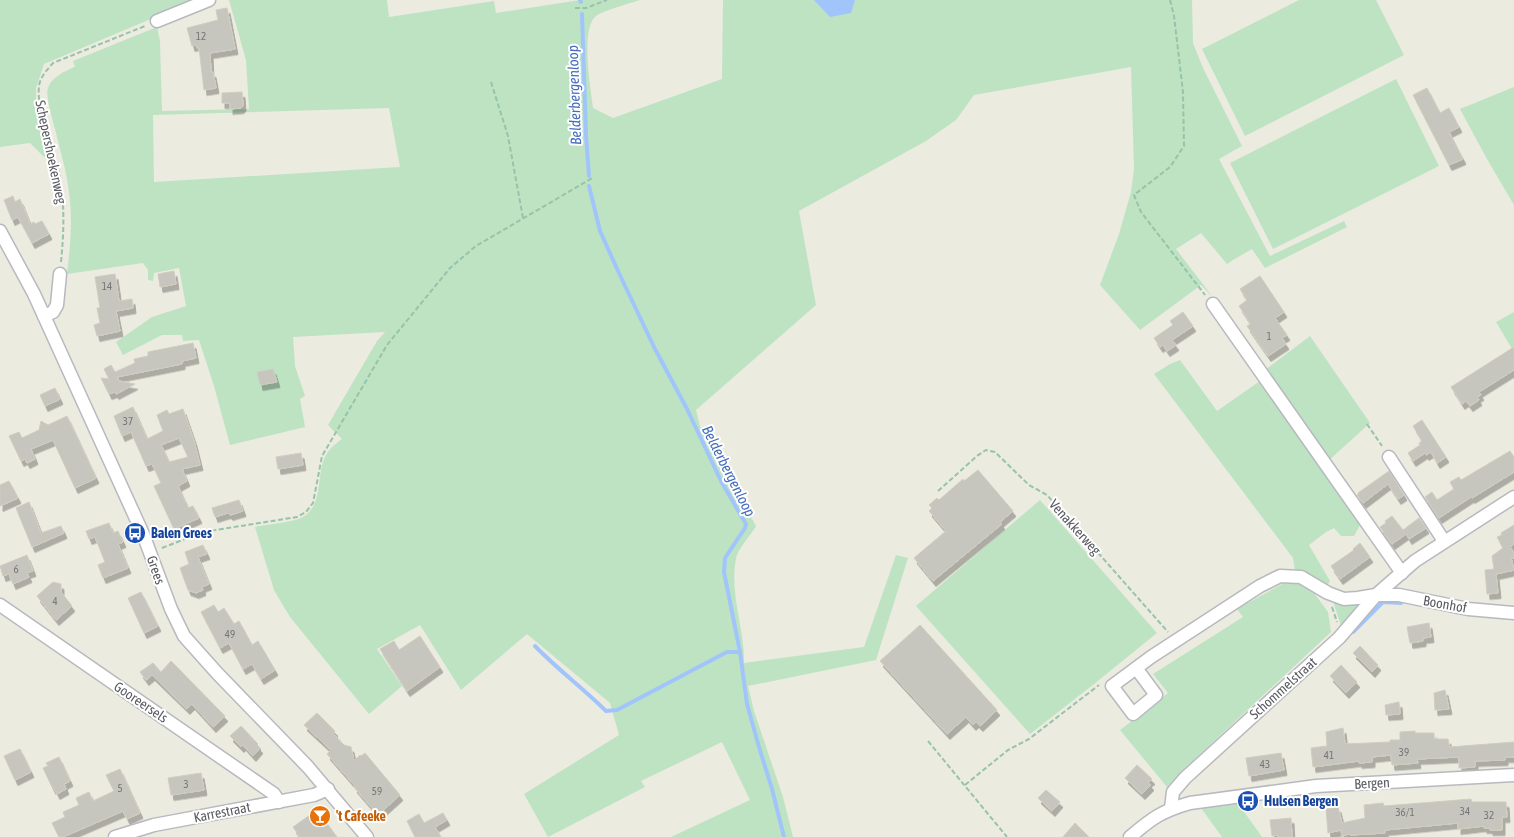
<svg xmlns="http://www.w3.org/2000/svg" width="1514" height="837" viewBox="0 0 1514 837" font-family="'Asap Condensed',sans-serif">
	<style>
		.green { fill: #bde3c3; fill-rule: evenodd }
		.water { fill: #a1c5fb }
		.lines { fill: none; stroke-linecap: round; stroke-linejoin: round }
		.stream { stroke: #a1c5fb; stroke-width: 4 }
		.building { fill: #c6c5be; stroke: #d0cdbf; fill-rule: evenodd; filter: url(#shadow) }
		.minor-casing { stroke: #b8b9bf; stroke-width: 15 }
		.path { stroke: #97c3aa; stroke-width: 2; stroke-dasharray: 5 2.5; stroke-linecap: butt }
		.minor { stroke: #fff; stroke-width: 12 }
		.labels { text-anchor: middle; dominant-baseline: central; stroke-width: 4; stroke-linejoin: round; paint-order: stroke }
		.number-label { font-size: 11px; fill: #747678 }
		.street-label { font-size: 14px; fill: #595b61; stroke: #fff }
		.transit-label { font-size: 14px; font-weight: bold; fill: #164399; stroke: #fff; text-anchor: start }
		.food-label { font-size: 14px; font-weight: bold; fill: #c56008; stroke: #fff; text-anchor: start }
		.water-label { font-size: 15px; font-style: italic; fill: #456cbd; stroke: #fff }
	</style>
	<defs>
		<filter id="shadow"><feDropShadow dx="3" dy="5.5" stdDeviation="0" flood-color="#0004"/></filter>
	</defs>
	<rect width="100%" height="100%" fill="#ecebe0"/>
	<g class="green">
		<polygon points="0,0 196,0 44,64 36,88 36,102 54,167 30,143 0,147"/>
		<path d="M 229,0 L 387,0 L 389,17 L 494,1 L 496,13 L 580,0 L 640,0 C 631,3 602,11 596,16 C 580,28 591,90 593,108 L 613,118 L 722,79 L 723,0 L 1192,0 L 1193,43 L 1203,68 L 1242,146 L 1219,159 L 1270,256 L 1344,221 L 1347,227 L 1265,268 L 1252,249 L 1233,260 L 1227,264 L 1201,233 L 1176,249 L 1212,296 L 1201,285 L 1140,330 L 1100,285 L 1119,234 L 1131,192 L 1134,169 L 1131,67 L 974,95 L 956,120 L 926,141 L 799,211 L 816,305 L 696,410 L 700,426 L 756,526 C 751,535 737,550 736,559 C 729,593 745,630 744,663 L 864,647 L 896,555 L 908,558 L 876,660 L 748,686 L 754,711 L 783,797 L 793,837 L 671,837 L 750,800 L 722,742 L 641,781 L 645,787 L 548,837 L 524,794 L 619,735 L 610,703 L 527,634 L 461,690 L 420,625 L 377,649 L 402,686 L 369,714 L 290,617 L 274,590 L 255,527 C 268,524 289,523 301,518 C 325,506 315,475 326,455 C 330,448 335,444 342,439 L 328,425 L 377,341 L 385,332 L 293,337 L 295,366 L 305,396 L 300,399 L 305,427 L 230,445 L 214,386 L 199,340 L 183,341 L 182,335 L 162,335 L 123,355 L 116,342 L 152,317 L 186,306 L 179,268 L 154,273 L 153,281 L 148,280 L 148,270 L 143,263 L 67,274 C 70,248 73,220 69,193 C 67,172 60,150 55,129 C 53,121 45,95 48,88 C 51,78 66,70 75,67 L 73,61 L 157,27 L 160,41 L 162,111 L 249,109 L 246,60 ZM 389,108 L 400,167 L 154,182 L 153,115 Z"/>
		<polygon points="1299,0 1376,0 1404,55 1245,136 1202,49"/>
		<polygon points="1396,79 1439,166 1273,249 1230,163"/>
		<polygon points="1514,87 1514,205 1487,159 1460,109"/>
		<polygon points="1514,312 1514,352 1496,322"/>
		<polygon points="1310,336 1370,423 1327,462 1265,370"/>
		<polygon points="1180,360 1217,411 1260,381 1360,525 1354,536 1341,536 1334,528 1326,532 1309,545 1330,581 1326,588 1295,571 1293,558 1154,374 1170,364"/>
		<polygon points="1040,500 1157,633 1094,684 1030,734 916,606"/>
		<polygon points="1298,582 1314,593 1328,612 1331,632 1183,770 1167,787 1120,730 1168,693 1153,674 1243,617 1237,609 1284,583"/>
		<polygon points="1335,602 1362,603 1341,626 1334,604"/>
		<polygon points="1237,802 1262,837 1222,837 1201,808"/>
	</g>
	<polygon class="water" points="814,0 855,0 851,13 830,17"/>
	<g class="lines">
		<g class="stream">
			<polyline points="580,0 581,2"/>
			<polyline points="582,14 586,135 589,176"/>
			<polyline points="589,186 600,231 618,271 654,347 687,409 721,481 746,524 745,528 725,558 724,572 740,652 747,704 759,747 772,789 784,837"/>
			<polyline points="1353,632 1383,602 1401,603"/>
			<path d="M 535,646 C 557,669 583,688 606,711 L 617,710 L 727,652 L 740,652"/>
		</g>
	</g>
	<g class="building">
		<polygon points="227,8 235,49 210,53 211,72 213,72 216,88 204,90 199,48 197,48 197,45 192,46 187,28 218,20 216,10"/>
		<polygon points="1427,88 1440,113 1449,108 1459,127 1449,132 1463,159 1449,165 1413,95"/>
		<polygon points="242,92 243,106 242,106 241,108 230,109 230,103 222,103 222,93"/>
		<polygon points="13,196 15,202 20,199 30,224 34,222 35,224 42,221 49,234 32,243 18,217 12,220 4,200"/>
		<polygon points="174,271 176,284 160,287 158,274"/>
		<polygon points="115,274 119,301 132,299 133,308 116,311 120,331 97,336 94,325 100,323 97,308 100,308 95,277"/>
		<polygon points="1260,276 1284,312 1275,318 1287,335 1282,338 1286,344 1268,356 1247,326 1251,324 1239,306 1247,300 1240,289"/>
		<polygon points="1183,312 1193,326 1172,340 1176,345 1167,351 1163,345 1160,347 1154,338 1173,325 1170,321"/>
		<polygon points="193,343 196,358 182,361 182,364 117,377 119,381 135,384 116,394 115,392 109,394 101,378 109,379 104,369 111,365 115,372 135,363 134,359 148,356 148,352"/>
		<polygon points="1514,347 1514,370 1479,392 1481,395 1477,397 1479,400 1470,406 1466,401 1462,404 1451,387"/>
		<polygon points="273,369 277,382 260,385 257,372"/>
		<polygon points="55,388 60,399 45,406 40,395"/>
		<path d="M 133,407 L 147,439 L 163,431 L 157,415 L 167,410 L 169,414 L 183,409 L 194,441 L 200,465 L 182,469 L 187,481 L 178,486 L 188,508 L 193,506 L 199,518 L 174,529 L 154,486 L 161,483 L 152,464 L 146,466 L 131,432 L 122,436 L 114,416 ZM 179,438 L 188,457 L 169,462 L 161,445 Z"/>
		<polygon points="67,416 96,478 75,488 53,440 31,449 35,459 27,463 25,459 21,461 9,436 19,432 22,438 39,430 41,421 48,425"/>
		<polygon points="1422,420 1446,457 1437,463 1431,452 1426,455 1425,453 1413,461 1408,453 1420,445 1419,443 1422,441 1413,426"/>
		<polygon points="1510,451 1514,457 1514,472 1472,498 1471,497 1439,518 1425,497 1432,492 1437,500 1454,489 1450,482 1459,477 1461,480"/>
		<polygon points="301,453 303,465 278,469 276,457"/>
		<polygon points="978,470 1013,511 1000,522 1002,524 933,581 914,558 946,531 929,511 932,508 929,505 937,498 939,500 963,479 964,481"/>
		<polygon points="1389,471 1404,495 1398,499 1388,484 1363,503 1357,495 1359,494 1358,493"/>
		<polygon points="9,481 18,498 0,506 0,485"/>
		<polygon points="239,500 243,511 230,515 228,513 215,517 212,508"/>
		<polygon points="29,502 41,533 61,526 64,533 32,547 16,508"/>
		<polygon points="1392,516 1403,530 1419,518 1426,528 1409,539 1406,534 1392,544 1380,527 1386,523 1385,521"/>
		<polygon points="109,523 113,533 118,531 123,542 118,544 128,568 103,578 98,565 105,562 95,537 89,539 86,531"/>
		<polygon points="1514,525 1514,544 1510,547 1514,553 1514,558 1511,558 1514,570 1496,574 1498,593 1487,594 1485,570 1494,569 1492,556 1503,548 1497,537 1502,535 1501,533"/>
		<polygon points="1360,543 1370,557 1340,579 1331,566 1354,550 1353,549"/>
		<polygon points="203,545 207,554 198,557 209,584 202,587 203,590 196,593 188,590 180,568 189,564 185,552"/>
		<polygon points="27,555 33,571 27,573 29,577 13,584 9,574 3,576 0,566"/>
		<polygon points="53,582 61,584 61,592 72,606 56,620 37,596"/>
		<polygon points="141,592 158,626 144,633 128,598"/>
		<polygon points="214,605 218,612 224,608 234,624 239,621 252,645 258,641 275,670 261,679 252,664 243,669 229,643 220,648 201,612"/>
		<polygon points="1429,623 1431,637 1423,638 1423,641 1410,643 1407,627"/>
		<polygon points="920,625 997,710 980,726 976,722 973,725 966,717 947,734 880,661"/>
		<polygon points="420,636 440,667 407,691 380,649 394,641 399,650"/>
		<polygon points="1360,646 1378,665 1372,672 1353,653"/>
		<polygon points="171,661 225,716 213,727 192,704 187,709 152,675 146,680 140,672 153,663 161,672"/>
		<polygon points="1341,665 1357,682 1346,693 1330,676"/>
		<polygon points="1445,690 1449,709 1435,710 1434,693"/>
		<polygon points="1399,702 1400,714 1386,715 1385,705"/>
		<polygon points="317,713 335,731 333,733 344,745 351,747 354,761 360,755 361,756 365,753 400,795 378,815 354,787 355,786 327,754 331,750 304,725"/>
		<polygon points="241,726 258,744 257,745 260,748 253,756 243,745 241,747 230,736"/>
		<polygon points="1343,728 1345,744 1390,742 1390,740 1400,740 1400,732 1415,731 1415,733 1434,733 1434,739 1448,739 1449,745 1450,747 1514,742 1514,757 1505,757 1505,760 1475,761 1475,767 1459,768 1459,757 1417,759 1418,763 1392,765 1391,755 1372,757 1372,762 1359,763 1359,761 1313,767 1311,748 1327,746 1326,732"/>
		<polygon points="20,749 31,772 15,780 4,756"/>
		<polygon points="1281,753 1284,770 1249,776 1246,758"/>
		<polygon points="59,757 70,781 64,784 66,789 57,794 54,788 53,789 43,768 48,766 46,763"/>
		<polygon points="1137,765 1152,779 1148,782 1151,785 1142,794 1125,778"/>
		<polygon points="120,769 140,813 127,819 123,811 63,837 59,837 52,823 65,817 63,812 79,805 76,798 89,792 93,801 114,791 106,775"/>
		<polygon points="201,773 204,790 171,795 168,778"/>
		<polygon points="1046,790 1060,802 1052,811 1038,798"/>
		<polygon points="1471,799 1472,802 1506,802 1507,817 1502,817 1502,830 1490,830 1490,828 1484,828 1484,826 1458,829 1458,823 1385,830 1385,833 1350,835 1349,834 1342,836 1341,830 1328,833 1326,809 1338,807 1342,823 1365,818 1364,805 1383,803 1384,806"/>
		<polygon points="317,810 337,837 300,837 293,827"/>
		<polygon points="443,813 447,820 435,827 441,837 415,837 407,821 419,814 424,823"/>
		<polygon points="1291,818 1292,837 1278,837 1278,835 1272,836 1270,820"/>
		<polygon points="1075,823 1089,837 1063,837"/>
	</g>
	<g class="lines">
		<g class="minor-casing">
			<g id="minor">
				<polyline points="157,21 209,0"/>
				<polyline points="0,231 34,294 143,534 171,609 184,636 217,673 308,767 367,837"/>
				<polyline points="1213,304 1402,573"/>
				<polyline points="44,316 53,312 57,305 60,274"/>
				<polyline points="1389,457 1444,541"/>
				<polyline points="0,605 274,794 279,802"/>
				<polyline points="1136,668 1156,695 1133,714 1112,686 1151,657 1260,586 1280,576 1301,577 1328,593 1344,599 1358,598 1376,595 1399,595 1468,609 1514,613"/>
				<polyline points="1171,808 1173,792 1185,778 1339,638 1376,595 1415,561 1514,497"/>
				<polyline points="115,837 154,825 314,795 328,789"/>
				<path d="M 1130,837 C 1152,818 1162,811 1190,803 L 1316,786 L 1514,775"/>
			</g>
		</g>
		<g class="path">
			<polyline points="1170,0 1174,16 1183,92 1184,146 1170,167 1134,195 1141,212 1205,295"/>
			<polyline points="575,8 586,8 607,0"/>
			<polyline points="491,82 508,136 523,218"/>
			<path d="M 61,262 C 64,232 65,203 59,173 C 54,149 36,110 39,86 C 40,77 47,70 53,63 L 145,26"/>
			<polyline points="1367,424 1382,446"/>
			<polyline points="938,491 977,456 986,450 995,452 1029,485 1047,495 1168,632"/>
			<polyline points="162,548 203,532 297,517 306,512 313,503 322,456 387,345 450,268 476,246 594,177"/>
			<polyline points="1332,607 1337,622"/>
			<polyline points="928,741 1007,837"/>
			<polyline points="965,785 1008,750 1029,739 1099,685"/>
		</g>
		<use href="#minor" class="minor"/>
	</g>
	<defs>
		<g id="bus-disc" transform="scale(1.125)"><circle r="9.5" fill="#1a4fb4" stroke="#fff"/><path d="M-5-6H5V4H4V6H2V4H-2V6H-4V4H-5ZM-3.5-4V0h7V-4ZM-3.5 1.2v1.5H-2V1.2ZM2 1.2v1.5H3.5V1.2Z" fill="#fff"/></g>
		<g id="bar-disc" transform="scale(1.125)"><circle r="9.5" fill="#e8710a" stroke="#fff"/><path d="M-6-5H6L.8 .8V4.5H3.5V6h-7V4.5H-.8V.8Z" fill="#fff"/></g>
	</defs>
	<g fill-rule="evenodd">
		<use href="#bus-disc" x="135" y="533"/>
		<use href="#bus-disc" x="1248" y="801"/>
		<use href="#bar-disc" x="320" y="816"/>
	</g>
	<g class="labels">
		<g class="number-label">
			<text x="201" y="36">12</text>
			<text x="107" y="286">14</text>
			<text x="1269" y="336">1</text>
			<text x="128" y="421">37</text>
			<text x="16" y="569">6</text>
			<text x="55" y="601">4</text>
			<text x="230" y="634">49</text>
			<text x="1404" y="752">39</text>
			<text x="1329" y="755">41</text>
			<text x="1265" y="764">43</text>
			<text x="186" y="784">3</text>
			<text x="120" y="788">5</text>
			<text x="377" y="791">59</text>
			<text x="1465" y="811">34</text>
			<text x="1405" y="812">36/1</text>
			<text x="1489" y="815">32</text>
		</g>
		<g class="street-label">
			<text transform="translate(51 152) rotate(78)">Schepershoekenweg</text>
			<text transform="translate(1075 527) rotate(48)">Venakkerweg</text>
			<text transform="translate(156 570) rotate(71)">Grees</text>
			<text transform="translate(1445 604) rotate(10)">Boonhof</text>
			<text transform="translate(1283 688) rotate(-42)">Schommelstraat</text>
			<text transform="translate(141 702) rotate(34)">Gooreersels</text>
			<text transform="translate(1372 783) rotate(-3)">Bergen</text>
			<text transform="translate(222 812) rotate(-11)">Karrestraat</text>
		</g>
		<g class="transit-label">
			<text x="151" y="533">Balen Grees</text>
			<text x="1264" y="801">Hulsen Bergen</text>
		</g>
		<g class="food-label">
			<text x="336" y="816">'t Cafeeke</text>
		</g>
		<g class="water-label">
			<text transform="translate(574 95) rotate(-92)">Belderbergenloop</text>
			<text transform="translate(729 471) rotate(63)">Belderbergenloop</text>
		</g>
	</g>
</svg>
